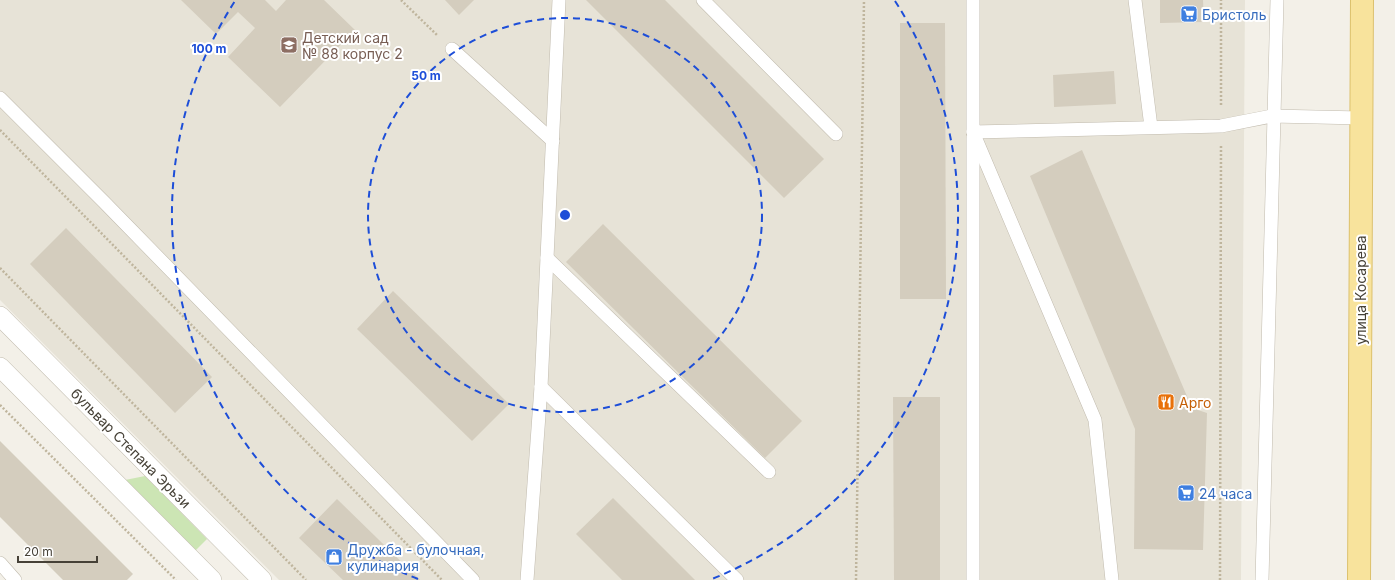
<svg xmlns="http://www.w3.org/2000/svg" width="1395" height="580" viewBox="0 0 1395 580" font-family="Inter,sans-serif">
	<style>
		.residential { fill: #e7e3d7 }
		.green { fill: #cce5b4 }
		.building { fill: #d4cdbe }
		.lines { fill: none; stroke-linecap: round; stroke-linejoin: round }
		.service-casing { stroke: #c1bbae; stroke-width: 14 }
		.pedestrian-casing { stroke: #c1bbae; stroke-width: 20 }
		.primary-casing { stroke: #dcc16d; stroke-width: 24 }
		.path { stroke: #bfb59d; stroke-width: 2.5; stroke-dasharray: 2 2; stroke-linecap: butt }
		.service { stroke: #fff; stroke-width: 13 }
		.pedestrian { stroke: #fff; stroke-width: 19 }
		.primary { stroke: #f8e39c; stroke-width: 22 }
		.ring { fill: none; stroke: #1d4ed8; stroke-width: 2; stroke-dasharray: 7 5 }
		.labels { text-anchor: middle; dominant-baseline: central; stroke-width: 4; stroke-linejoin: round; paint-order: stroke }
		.shop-label { font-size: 14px; fill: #366cbe; stroke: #fff; text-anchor: start }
		.education-label { font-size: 14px; fill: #785e54; stroke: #fff; text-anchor: start }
		.street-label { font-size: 14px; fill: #464137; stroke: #fff }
		.food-label { font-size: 14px; fill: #c56008; stroke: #fff; text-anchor: start }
		.centre { fill: #1d4ed8; stroke: #fff; stroke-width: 2 }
		.ring-label { font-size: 12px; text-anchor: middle; font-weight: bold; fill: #1d4ed8; stroke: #fff; stroke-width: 4; stroke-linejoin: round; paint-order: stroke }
	</style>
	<rect width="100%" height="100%" fill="#f3f0e8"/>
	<polygon class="residential" points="0,0 1245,0 1241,580 279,580 0,300"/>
	<polygon class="green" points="145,476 207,539 192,554 120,481"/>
	<g class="building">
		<polygon points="181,0 265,0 276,11 286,0 324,0 355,30 280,107 228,57 255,28 238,12 216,34"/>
		<polygon points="445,0 474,0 459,15"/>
		<polygon points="586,0 665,0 824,159 784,198"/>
		<polygon points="1160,0 1203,0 1204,22 1160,23"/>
		<polygon points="900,23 945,23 946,299 900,299"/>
		<polygon points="1114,71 1116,104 1054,107 1053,75"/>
		<polygon points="1082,150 1192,408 1207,413 1203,550 1134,549 1135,429 1030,176"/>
		<polygon points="603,224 802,421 765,458 566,262"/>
		<polygon points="66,228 212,377 175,413 30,264"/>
		<polygon points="393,291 509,404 472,441 357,329"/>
		<polygon points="893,397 940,397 940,580 894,580"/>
		<polygon points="0,441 133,574 127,580 63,580 0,517"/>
		<polygon points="613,498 695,580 622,580 576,534"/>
		<polygon points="337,499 420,580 343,580 299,538"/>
	</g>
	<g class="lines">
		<g class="service-casing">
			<g id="service">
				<polyline points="703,0 836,134"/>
				<polyline points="973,0 973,132 1221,126 1272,116 1361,118"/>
				<polyline points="1135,0 1151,127"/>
				<polyline points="452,49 553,141"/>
				<polyline points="0,98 104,202 473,580"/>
				<polyline points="973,132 1095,420 1112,580"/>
				<polyline points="973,138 973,580"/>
				<polyline points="547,258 769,472"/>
				<polyline points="541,387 737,580"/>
				<polyline points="0,563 15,580"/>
				<polyline points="527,580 541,387 559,0"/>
				<polyline points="1262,580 1277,0"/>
			</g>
		</g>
		<g class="pedestrian-casing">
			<g id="pedestrian">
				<polyline points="0,316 262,580"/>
				<polyline points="0,367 212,580"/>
			</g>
		</g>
		<g class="primary-casing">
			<polyline id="primary" points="1359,580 1362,0"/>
		</g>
		<g class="path">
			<polyline points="401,0 438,36"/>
			<polyline points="1221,105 1221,0"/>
			<polyline points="0,130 442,580"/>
			<polyline points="0,268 306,580"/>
			<polyline points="0,405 176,580"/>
			<polyline points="856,580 864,0"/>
			<polyline points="1220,580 1221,146"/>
		</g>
		<use href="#service" class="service"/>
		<use href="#pedestrian" class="pedestrian"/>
		<use href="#primary" class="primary"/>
	</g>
	<g class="ring">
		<circle cx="565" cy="215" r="197"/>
		<path d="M418 579A393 393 0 0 1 235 1M895 1A393 393 0 0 1 712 579"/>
	</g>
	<defs>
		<g id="supermarket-square" transform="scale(0.9)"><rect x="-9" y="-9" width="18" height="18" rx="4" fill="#3f7fe0" stroke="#fff"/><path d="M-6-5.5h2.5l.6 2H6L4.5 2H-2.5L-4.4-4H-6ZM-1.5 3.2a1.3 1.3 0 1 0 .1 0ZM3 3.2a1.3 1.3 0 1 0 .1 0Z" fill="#fff"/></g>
		<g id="school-square" transform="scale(0.9)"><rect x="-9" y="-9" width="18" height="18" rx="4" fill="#8d6e63" stroke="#fff"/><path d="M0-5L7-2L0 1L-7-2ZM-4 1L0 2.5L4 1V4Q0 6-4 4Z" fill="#fff"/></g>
		<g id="restaurant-square" transform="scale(0.9)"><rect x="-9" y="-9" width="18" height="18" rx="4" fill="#e8710a" stroke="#fff"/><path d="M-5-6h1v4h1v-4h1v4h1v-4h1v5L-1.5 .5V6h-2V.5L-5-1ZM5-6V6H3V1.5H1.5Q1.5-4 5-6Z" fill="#fff"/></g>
		<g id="shop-square" transform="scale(0.9)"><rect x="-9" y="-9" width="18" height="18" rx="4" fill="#3f7fe0" stroke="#fff"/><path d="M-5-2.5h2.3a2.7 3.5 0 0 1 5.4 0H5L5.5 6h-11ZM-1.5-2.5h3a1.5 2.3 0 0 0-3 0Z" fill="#fff"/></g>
	</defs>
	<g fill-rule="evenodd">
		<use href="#supermarket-square" x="1189" y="14"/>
		<use href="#school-square" x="289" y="45"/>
		<use href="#restaurant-square" x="1166" y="402"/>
		<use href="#supermarket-square" x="1186" y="493"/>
		<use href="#shop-square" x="334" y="557"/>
	</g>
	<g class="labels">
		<g class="shop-label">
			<text x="1202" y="14">Бристоль</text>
			<text x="1199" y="493">24 часа</text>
			<text x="347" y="549">Дружба - булочная,<tspan x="347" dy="16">кулинария</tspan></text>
		</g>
		<g class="education-label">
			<text x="302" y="37">Детский сад<tspan x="302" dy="16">№ 88 корпус 2</tspan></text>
		</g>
		<g class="street-label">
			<text transform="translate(1360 290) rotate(-90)">улица Косарева</text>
			<text transform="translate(131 448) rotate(45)">бульвар Степана Эрьзи</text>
		</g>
		<g class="food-label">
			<text x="1179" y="402">Арго</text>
		</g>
	</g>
	<circle cx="565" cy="215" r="6" class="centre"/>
	<g class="ring-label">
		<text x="209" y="53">100 m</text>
		<text x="426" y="80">50 m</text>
	</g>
	<path d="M18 556v6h79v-6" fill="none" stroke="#464137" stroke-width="2"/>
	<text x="24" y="556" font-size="12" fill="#464137" stroke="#ffffff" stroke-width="3" paint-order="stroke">20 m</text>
</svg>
